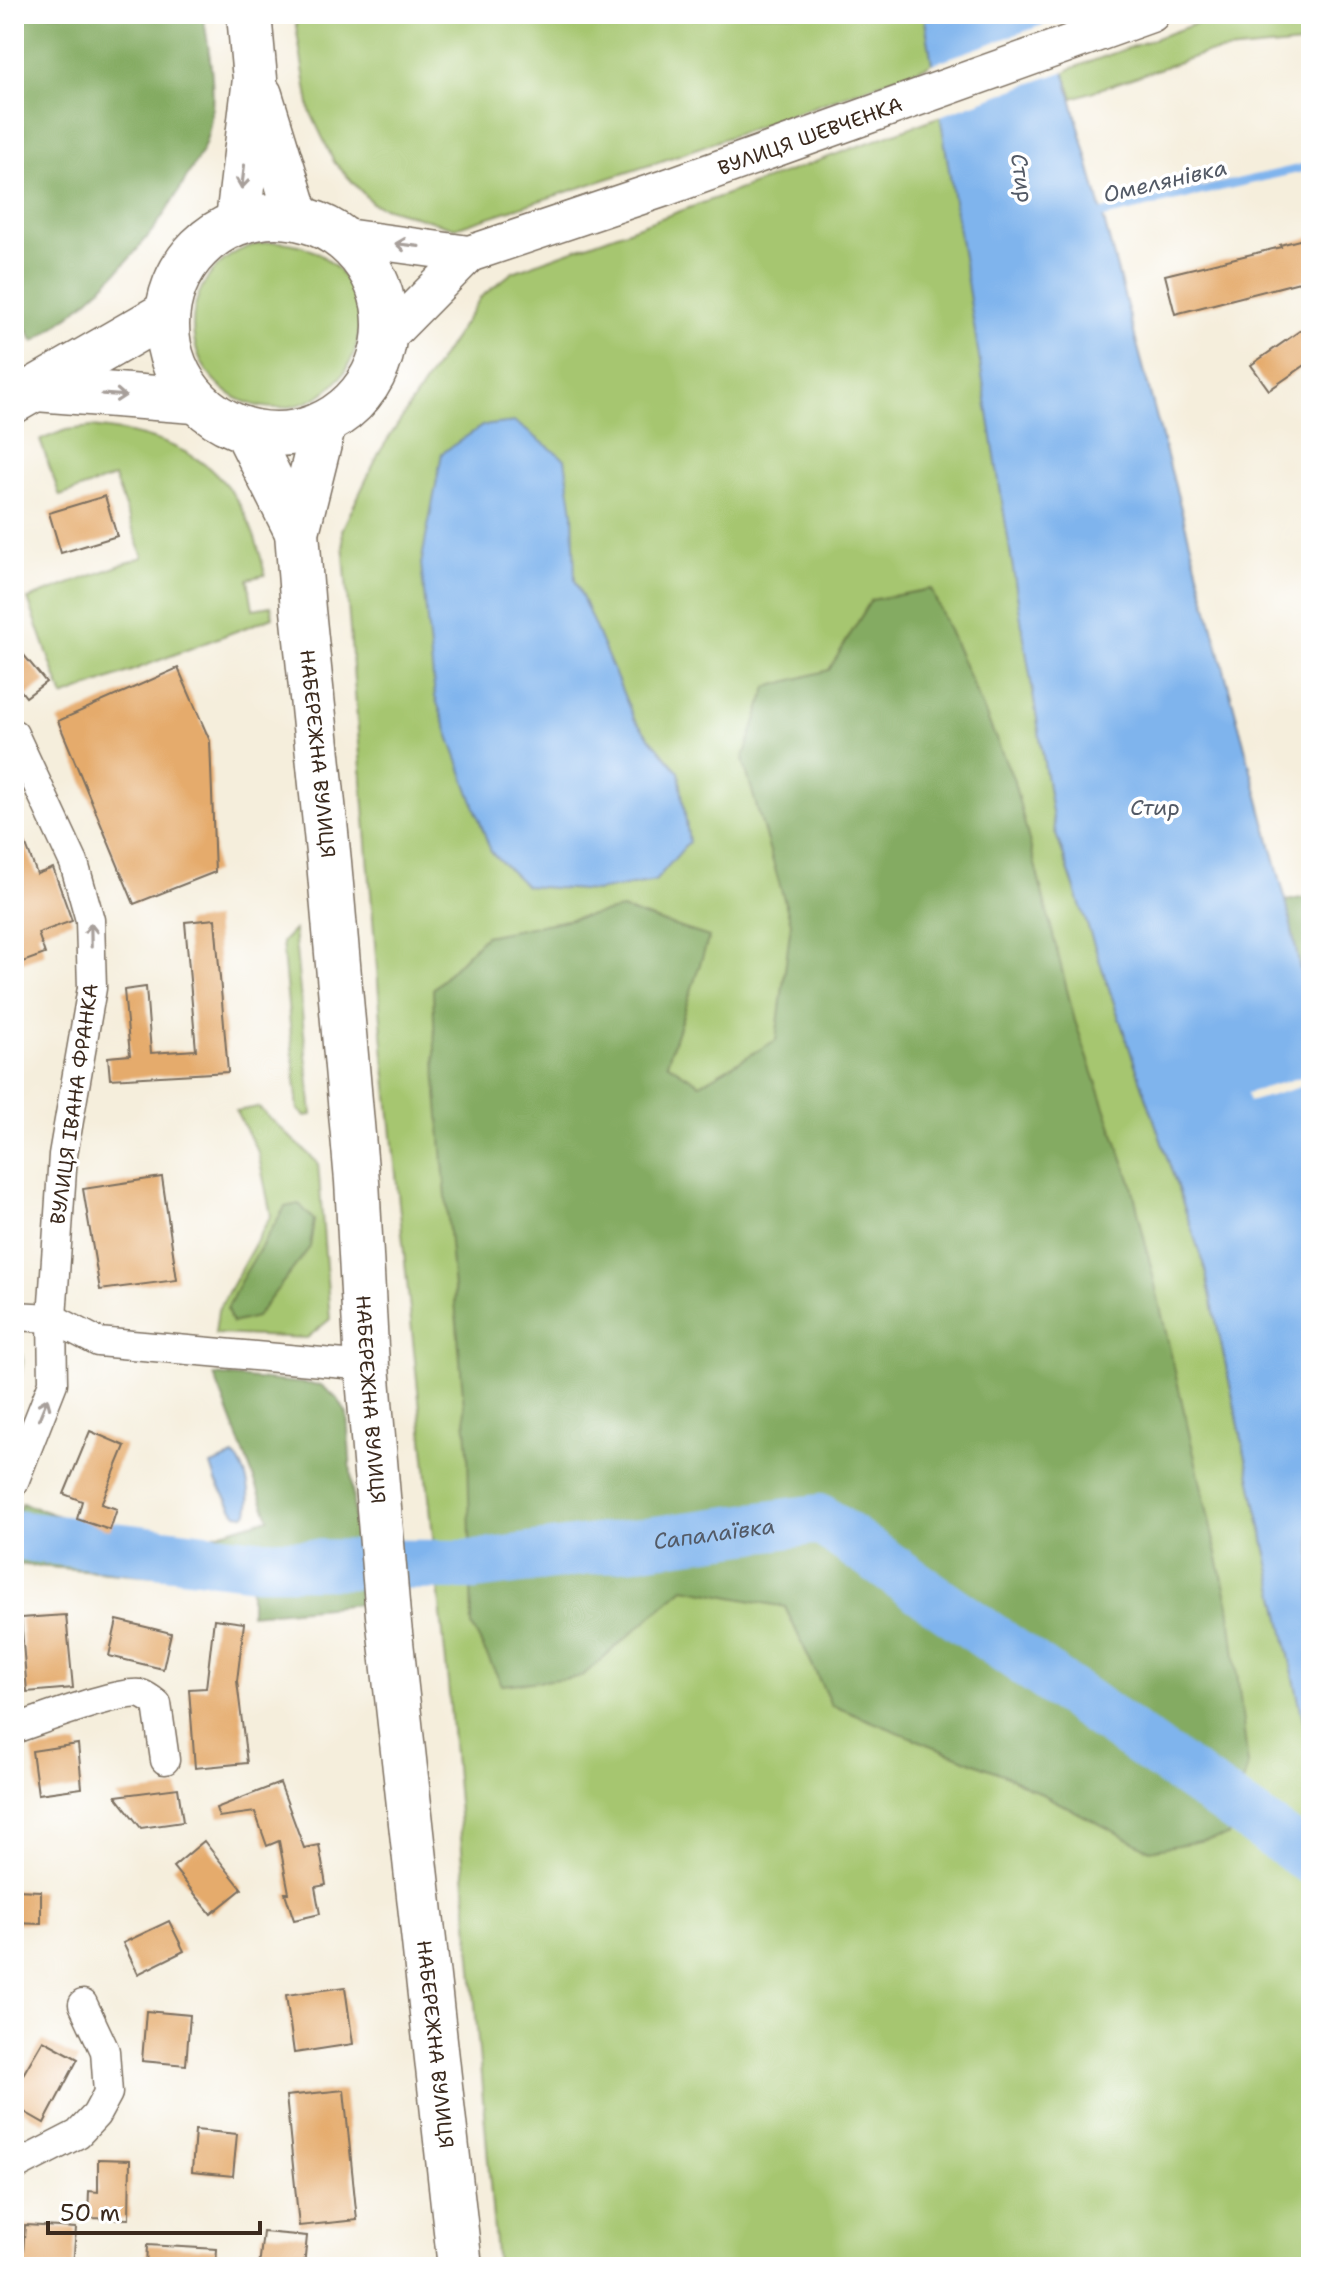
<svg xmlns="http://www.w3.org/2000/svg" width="1325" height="2281" viewBox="0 0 1325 2281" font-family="'Shantell Sans',sans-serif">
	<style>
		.green { fill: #a6c66f; stroke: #707846; stroke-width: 2 }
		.forest { fill: #84ab62; stroke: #606a40; stroke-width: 2 }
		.water { fill: #7fb4ed; stroke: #5d6f86; stroke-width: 2 }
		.pier { fill: #f5eedc }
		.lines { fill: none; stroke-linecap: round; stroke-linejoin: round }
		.stream { stroke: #7fb4ed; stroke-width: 8 }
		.river { stroke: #7fb4ed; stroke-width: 50 }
		.building { fill: #e5ab6c }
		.minor-casing { stroke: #7c6f60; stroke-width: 31 }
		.tertiary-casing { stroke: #7c6f60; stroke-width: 39 }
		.primary-casing { stroke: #7c6f60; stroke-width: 47 }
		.minor { stroke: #fff; stroke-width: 28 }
		.tertiary { stroke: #fff; stroke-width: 36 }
		.primary { stroke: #fff; stroke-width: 44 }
		.oneway { stroke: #a79f9a }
		.labels { text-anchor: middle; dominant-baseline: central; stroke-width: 7; stroke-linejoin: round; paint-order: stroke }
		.street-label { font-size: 20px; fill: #3b2a1e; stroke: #fff }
		.water-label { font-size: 22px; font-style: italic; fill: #535a66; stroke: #fff }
	</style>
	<rect width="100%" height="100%" fill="#fff"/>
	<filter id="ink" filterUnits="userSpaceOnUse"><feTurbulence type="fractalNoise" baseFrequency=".0125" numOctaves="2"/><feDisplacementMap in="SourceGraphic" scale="16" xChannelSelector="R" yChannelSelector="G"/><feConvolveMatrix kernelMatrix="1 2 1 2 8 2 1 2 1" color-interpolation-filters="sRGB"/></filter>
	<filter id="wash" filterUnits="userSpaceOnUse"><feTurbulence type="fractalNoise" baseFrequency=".006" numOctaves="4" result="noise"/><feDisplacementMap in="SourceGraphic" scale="32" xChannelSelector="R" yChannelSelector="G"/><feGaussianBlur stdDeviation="1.8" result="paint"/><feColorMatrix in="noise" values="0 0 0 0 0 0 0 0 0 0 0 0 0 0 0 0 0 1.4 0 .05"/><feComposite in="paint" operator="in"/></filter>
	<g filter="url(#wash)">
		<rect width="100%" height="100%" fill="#f5eedc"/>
		<g class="green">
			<polygon points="294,14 924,14 933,64 656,163 455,228 373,204 334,162 310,111"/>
			<polygon points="1223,14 1311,14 1311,43 1206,53 1073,98 1064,71"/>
			<polygon points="941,116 1055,831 1204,1265 1311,1756 1311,2267 497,2267 448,1683 384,1057 342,530 379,453 481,297 513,272"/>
			<circle cx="276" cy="325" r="83"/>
			<path d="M 92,427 C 191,437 245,475 265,575 L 248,579 L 253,609 L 271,606 L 273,617 L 63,697 L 28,599 L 143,557 L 114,477 L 60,496 L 40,440 L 66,430 Z"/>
			<polygon points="294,930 312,1115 305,1116 298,1110 282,942"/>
			<polygon points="258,1107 318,1163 330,1319 307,1338 215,1334 218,1310 271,1215 258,1152 236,1111"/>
			<polygon points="14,1344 21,1352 23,1361 14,1417"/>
		</g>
		<g class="forest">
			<path d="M 14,14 L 203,14 C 210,56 219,99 206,141 C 203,152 195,163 189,173 C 152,243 99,297 34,342 L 14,306 Z"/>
			<polygon points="931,589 1013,778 1075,1021 1132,1185 1229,1606 1248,1765 1228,1836 1150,1850 1007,1776 831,1705 785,1607 684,1588 581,1677 502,1685 472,1626 468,1452 436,1081 433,989 485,936 622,909 709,937 667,1063 700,1084 776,1040 791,923 743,760 767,687 829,670 871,600"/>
			<polygon points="1311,896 1311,1024 1286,901"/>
			<polygon points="299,1204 314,1220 310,1247 256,1317 232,1323 227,1309 240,1282 285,1207"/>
			<polygon points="214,1375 321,1385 338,1399 347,1414 360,1604 251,1614 251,1584 14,1564 14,1519 22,1503 120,1538 205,1537 269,1518"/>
		</g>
		<g class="water">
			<polygon points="924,14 1052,14 1064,71 1286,901 1311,1024 1311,1756 1204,1265 1055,831"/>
			<polygon points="515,422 565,459 573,512 575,580 634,719 679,772 689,842 655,881 596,891 526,886 491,852 435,697 421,564 442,453 482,426"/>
			<path d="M 234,1456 C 247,1469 252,1494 248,1512 L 244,1515 L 237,1514 L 233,1509 L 216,1481 L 211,1465 Z"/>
		</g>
		<g class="pier">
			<polygon points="1057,20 1068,70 937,117 929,65"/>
			<polygon points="1311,1074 1311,1084 1249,1102 1247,1093"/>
		</g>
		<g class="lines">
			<polyline class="stream" points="1094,216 1311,166"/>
			<path class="river" id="s1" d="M 14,1535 L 256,1564 L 476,1565 L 820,1519 L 1311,1860"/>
		</g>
		<g id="blocks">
			<g class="building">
				<polygon points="1311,237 1311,279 1175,314 1165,275 1281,247 1280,245"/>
				<polygon points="1311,323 1311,361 1269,390 1251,365"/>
				<polygon points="105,496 117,536 61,553 49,513"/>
				<polygon points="14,643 46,682 26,697 14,682"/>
				<polygon points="178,668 210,741 215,872 134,904 58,721"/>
				<polygon points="16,819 37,874 53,868 72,921 38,933 45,954 14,965"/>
				<polygon points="215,919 228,1072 110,1079 108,1057 130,1055 124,990 146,987 151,1053 196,1050 185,922"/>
				<polygon points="162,1177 177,1280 100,1290 83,1189"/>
				<polygon points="90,1431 125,1446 101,1504 117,1509 110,1530 77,1519 82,1501 64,1494"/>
				<polygon points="66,1615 73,1688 27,1692 21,1618"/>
				<polygon points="214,1619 244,1623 237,1681 247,1763 195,1768 189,1689 206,1688"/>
				<polygon points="117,1620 171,1633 163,1669 109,1656"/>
				<polygon points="78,1744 82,1788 38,1794 32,1751"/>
				<polygon points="280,1783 304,1848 319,1845 326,1885 315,1887 320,1914 294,1920 285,1893 289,1893 279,1841 267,1846 255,1812 219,1817 216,1808"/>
				<polygon points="178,1788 183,1822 141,1828 116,1796"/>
				<polygon points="204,1841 242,1889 211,1914 173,1867"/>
				<polygon points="14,1890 41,1891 41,1924 14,1923"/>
				<polygon points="169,1921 184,1951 138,1974 123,1943"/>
				<polygon points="345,1987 353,2044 294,2053 286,1995"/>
				<polygon points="146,2011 190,2015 186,2065 142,2061"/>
				<polygon points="43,2040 78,2059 44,2123 14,2106 14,2090"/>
				<polygon points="344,2090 357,2220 299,2226 286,2096"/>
				<polygon points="195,2130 237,2134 233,2176 192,2172"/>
				<polygon points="98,2159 130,2160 129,2219 88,2218 89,2191 98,2192"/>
				<polygon points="25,2225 76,2228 73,2267 22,2267"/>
				<polygon points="263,2232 307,2236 304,2267 259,2267"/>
				<polygon points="147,2245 217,2249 216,2267 146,2267"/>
			</g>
		</g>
	</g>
	<g filter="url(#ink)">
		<use href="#blocks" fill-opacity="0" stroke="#7c6f60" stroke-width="2"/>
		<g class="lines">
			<g class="minor-casing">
				<g id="minor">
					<polyline points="14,734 74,863 90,920 92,988 63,1155 52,1318 53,1383 14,1482"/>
					<polyline points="14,1316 52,1318 98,1342 367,1366"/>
					<path d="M 14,1729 C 39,1721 118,1690 141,1694 C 147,1696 152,1700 157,1704 L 165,1760"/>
					<polyline points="14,2167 78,2134 96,2115 108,2093 105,2051 83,2004"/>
				</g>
			</g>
			<g class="tertiary-casing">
				<g id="tertiary">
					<path id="s2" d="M 345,237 L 469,254 L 665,188 L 1151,14"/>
					<polyline points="386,338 469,254"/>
				</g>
			</g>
			<g class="primary-casing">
				<g id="primary">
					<polyline points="260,95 297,215"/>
					<circle cx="276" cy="325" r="109"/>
					<polyline points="238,220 255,79 249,14"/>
					<polyline points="36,389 195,401"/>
					<polyline points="14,401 165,314"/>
					<path id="s3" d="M 324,424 L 297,532 L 303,610 L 329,862 L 357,1181 L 367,1366 L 388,1615 L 460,2267"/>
					<polyline points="247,432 297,532"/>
				</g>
			</g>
			<use href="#minor" class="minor"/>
			<use href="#tertiary" class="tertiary"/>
			<use href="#primary" class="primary"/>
		</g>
		<defs><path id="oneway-shaft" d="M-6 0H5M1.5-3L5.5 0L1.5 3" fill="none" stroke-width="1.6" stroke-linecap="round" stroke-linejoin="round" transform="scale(2)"/></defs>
		<g class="oneway">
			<use href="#oneway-shaft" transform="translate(243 177) rotate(97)"/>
			<use href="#oneway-shaft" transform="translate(407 245) rotate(-173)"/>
			<use href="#oneway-shaft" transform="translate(114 395) rotate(4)"/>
			<use href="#oneway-shaft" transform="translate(91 935) rotate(-91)"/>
			<use href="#oneway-shaft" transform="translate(43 1409) rotate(-68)"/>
		</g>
	</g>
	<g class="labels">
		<g class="street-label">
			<text stroke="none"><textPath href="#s2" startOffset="486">ВУЛИЦЯ ШЕВЧЕНКА</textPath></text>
			<text stroke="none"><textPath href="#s3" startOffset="334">НАБЕРЕЖНА ВУЛИЦЯ</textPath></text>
			<text transform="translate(74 1104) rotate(-82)">ВУЛИЦЯ ІВАНА ФРАНКА</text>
			<text stroke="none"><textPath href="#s3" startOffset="982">НАБЕРЕЖНА ВУЛИЦЯ</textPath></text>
			<text stroke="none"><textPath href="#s3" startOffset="1630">НАБЕРЕЖНА ВУЛИЦЯ</textPath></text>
		</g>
		<g class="water-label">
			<text transform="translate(1022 178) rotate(81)">Стир</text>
			<text transform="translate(1165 181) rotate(-13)">Омелянівка</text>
			<text x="1155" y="807">Стир</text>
			<text stroke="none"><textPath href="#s1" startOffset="704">Сапалаївка</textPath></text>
		</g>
	</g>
	<rect width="1325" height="2281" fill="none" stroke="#fff" stroke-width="48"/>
	<path d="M48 2221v12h212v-12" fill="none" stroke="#3b2a1e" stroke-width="4"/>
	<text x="60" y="2221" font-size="24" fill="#3b2a1e" stroke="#ffffff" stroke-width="6" paint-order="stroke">50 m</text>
</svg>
